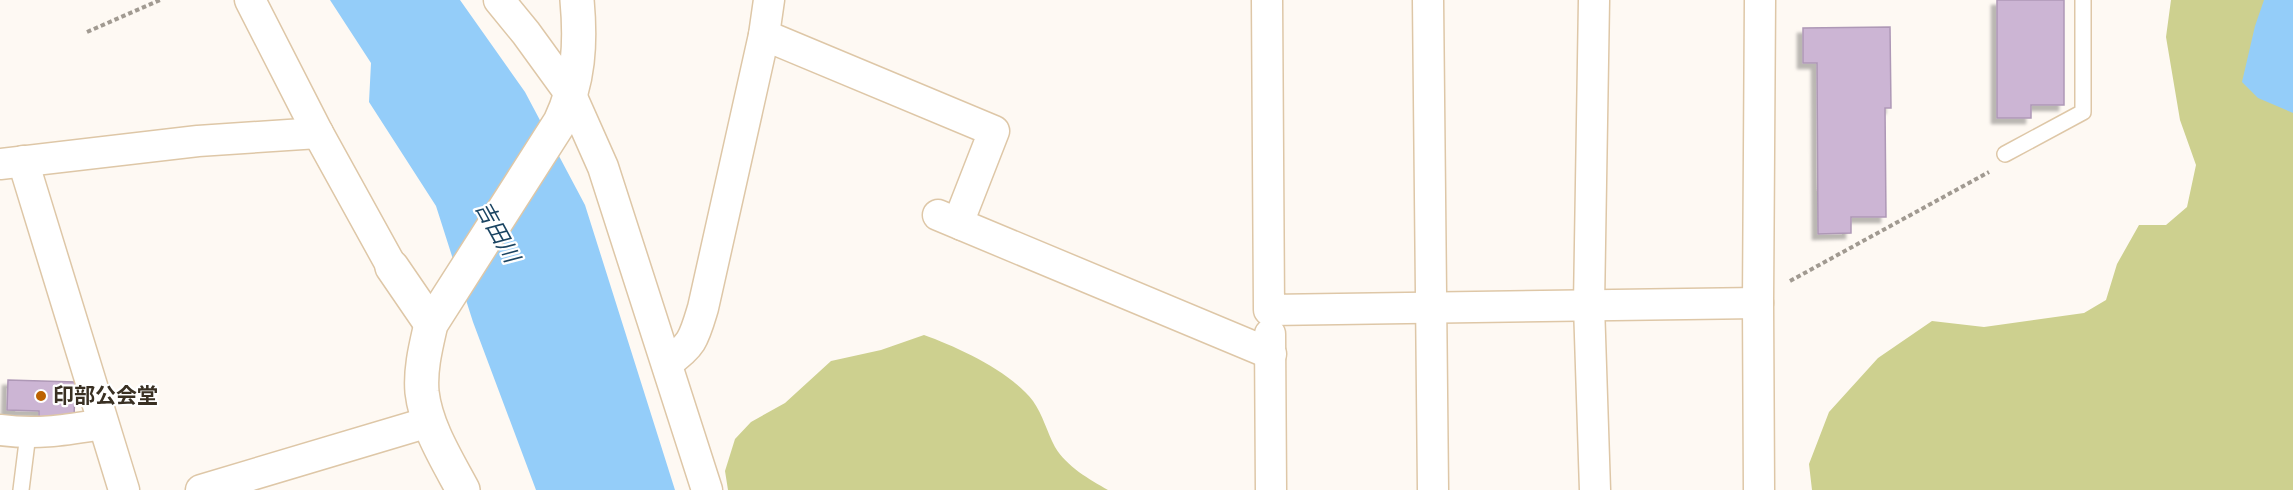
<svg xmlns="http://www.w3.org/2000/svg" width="2293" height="490" viewBox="0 0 2293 490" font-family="'Nunito Sans','Noto Sans JP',sans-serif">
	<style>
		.forest { fill: #cdd08f }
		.water { fill: #94cdf9 }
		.building { fill: #ccb5d4; stroke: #ae98b6; stroke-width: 1.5; filter: url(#shadow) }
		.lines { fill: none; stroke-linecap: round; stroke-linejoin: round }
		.lane-casing { stroke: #dec7a7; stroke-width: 18 }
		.street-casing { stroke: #dec7a7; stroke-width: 33 }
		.secondary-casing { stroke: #dec7a7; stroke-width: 36 }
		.path { stroke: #a19a91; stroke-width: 4; stroke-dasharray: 4.5 3; stroke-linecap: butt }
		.lane { stroke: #fff; stroke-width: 15 }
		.street { stroke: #fff; stroke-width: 30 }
		.secondary { stroke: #fff; stroke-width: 33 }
		.poi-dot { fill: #bc6200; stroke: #fff; stroke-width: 2 }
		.labels { text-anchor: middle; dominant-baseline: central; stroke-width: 4.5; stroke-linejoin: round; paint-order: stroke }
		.poi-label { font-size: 21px; font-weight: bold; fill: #393023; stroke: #fff; text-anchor: start }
		.water-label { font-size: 22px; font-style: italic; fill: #1b4563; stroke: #fff }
	</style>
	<defs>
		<filter id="shadow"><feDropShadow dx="-5.5" dy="5.5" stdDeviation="1.5" flood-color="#0004"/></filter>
	</defs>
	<rect width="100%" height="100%" fill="#fef9f3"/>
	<g class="forest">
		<polygon points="2171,0 2293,0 2293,490 1812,490 1809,464 1829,412 1878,358 1932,321 1984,327 2084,313 2106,300 2117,264 2139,225 2166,225 2187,207 2196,165 2180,120 2166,37"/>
		<path d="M 924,335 C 958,347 1011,372 1033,401 C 1043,415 1047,432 1055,447 C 1067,467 1089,479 1108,490 L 728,490 L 725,471 L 735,439 L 751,422 L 785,403 L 831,361 L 881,350 Z"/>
	</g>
	<g class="water">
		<polygon points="330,0 460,0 525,92 585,205 675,490 536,490 473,322 436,206 369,102 371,63"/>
		<polygon points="2264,0 2293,0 2293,113 2258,98 2242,82 2255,26"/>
	</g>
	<g class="building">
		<polygon points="1997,0 2064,0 2064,105 2031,105 2031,118 1997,118"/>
		<polygon points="1890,27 1891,108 1885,108 1886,217 1851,217 1851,233 1818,234 1817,63 1803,63 1803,28"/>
		<polygon points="8,380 75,382 74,421 39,420 39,411 7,410"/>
	</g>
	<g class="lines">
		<g class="lane-casing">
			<g id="lane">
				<polyline points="2005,154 2083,112 2083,0"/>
				<polyline points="21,490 28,434"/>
			</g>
		</g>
		<g class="street-casing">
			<g id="street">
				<polyline points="250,0 318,133 392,267"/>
				<polyline points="499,0 526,33 571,95 603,167 707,490"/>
				<polyline points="1267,0 1269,310 1758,303"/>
				<polyline points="1428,0 1433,490"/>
				<polyline points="1594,0 1589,305 1595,490"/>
				<polyline points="764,35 994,131 962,213 962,225"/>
				<polyline points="23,161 124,490"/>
				<polyline points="0,164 198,141 318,133"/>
				<polyline points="938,215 1271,354"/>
				<polyline points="1270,334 1271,490"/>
				<path d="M 667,363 C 693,345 694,338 703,308 L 764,35 L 769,0"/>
				<path d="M 0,430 C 39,435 65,430 103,424"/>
				<polyline points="201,490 429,422"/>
				<polyline points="1759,490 1758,303 1760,0"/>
			</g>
		</g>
		<g class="secondary-casing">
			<g id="secondary">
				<polyline points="392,267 431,324"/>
				<path d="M 463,490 C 447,460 426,427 422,392 C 420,369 426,346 431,324 L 560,122 C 579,82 581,43 577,0"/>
			</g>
		</g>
		<g class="path">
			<polyline points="87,32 160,0"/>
			<polyline points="1790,281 1989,172"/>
		</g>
		<use href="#lane" class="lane"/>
		<use href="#street" class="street"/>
		<use href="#secondary" class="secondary"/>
	</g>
	<circle class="poi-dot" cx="41" cy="396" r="6"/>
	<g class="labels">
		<g class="poi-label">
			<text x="53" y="396">印部公会堂</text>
		</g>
		<g class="water-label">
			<text transform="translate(497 232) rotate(61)">吉田川</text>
		</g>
	</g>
</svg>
